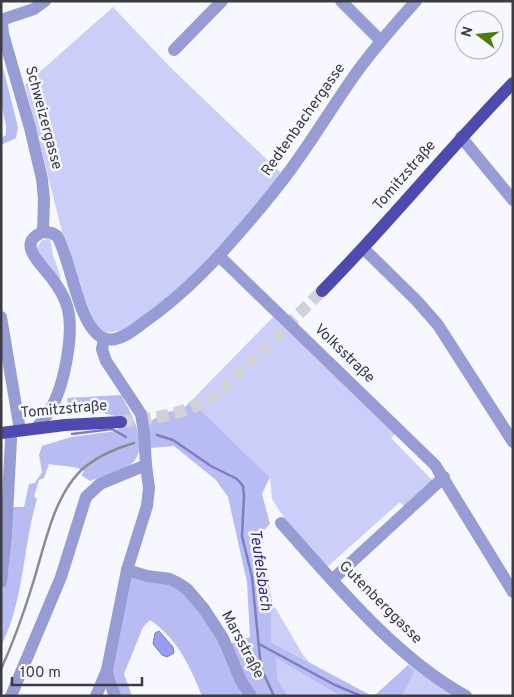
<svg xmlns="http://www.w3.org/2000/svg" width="514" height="697" viewBox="0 0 514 697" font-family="Overpass,sans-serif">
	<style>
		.green { fill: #cacef9 }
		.forest { fill: #b8bcf2 }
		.water { fill: #989cf4; stroke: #7c7fbe }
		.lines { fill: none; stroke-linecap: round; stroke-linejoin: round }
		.stream { stroke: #7c7fbe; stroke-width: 2.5 }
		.major-tunnel { stroke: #d1d2d9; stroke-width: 12; stroke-dasharray: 12 6; stroke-linecap: butt }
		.minor { stroke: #989cd5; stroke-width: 12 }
		.major { stroke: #4f4ab0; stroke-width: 12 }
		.rail { stroke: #8a8b91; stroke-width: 2.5 }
		.labels { text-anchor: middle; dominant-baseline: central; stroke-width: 5; stroke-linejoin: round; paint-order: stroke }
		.street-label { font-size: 15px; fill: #3b3c41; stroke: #f6f7ff }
		.water-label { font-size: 16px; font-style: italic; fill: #372b8e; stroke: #f6f7ff }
	</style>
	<rect width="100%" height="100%" fill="#f6f7ff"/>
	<g class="green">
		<polygon points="113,7 170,67 281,173 259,203 173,297 123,330 105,333 97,328 72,271 25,85"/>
		<polygon points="50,239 53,255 61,278 59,278 41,258 36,249 42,240"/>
		<polygon points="273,317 395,434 391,438 433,481 405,508 400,502 327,567 294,531 281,513 272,499 270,477 191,401"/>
		<polygon points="272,602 303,655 309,662 271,642"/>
		<polygon points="276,658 340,696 288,696 278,680"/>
		<polygon points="411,663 458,696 402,696 415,671 408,665"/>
	</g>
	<g class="forest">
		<polygon points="1,60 18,127 16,138 1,145 1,138 6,135 6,126 1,103"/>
		<path d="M 121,395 C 130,411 148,442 135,460 C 126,472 103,476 90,481 L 81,475 L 84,471 C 77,466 59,466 49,464 L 44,478 L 39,480 L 34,496 L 37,499 C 23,545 24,602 1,646 L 1,602 L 12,507 L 24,507 L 29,484 L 35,483 L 42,472 L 39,455 L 42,446 L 71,437 L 116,431 L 120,427 L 120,417 L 68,405 L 67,398 Z"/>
		<polygon points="191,401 270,477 262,494 270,524 260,534 272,602 271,642 372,696 340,696 276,658 278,680 288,696 256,696 242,675 229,644 250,637 247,582 228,497 216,480 174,446 150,448 149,422 165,412 182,410"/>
		<path d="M 132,575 C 145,578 162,580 174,586 C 206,603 230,663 245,696 L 202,696 C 190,666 177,638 150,620 L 143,627 L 124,674 L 132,696 L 120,696 L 112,674 Z"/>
		<polygon points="408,665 415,671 402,696 374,696"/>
	</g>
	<polygon class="water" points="159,631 173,647 174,653 167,657 162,655 153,644 155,633"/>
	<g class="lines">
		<g class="stream">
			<polyline points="72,434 112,429 126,437"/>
			<polyline points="157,435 173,440 211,466 237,479 243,486 244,496 242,536 252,577 261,668 274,696"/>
			<polyline points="259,644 335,685 361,696"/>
		</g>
		<path class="major-tunnel" d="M 121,422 C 161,417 184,415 219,393 L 322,291"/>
		<g class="minor">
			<polyline points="341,1 381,41"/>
			<polyline points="4,19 2,23 3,34 30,128 42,179 44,199 43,232"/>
			<polyline points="4,19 34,9 45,1"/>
			<polyline points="174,50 222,1"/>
			<polyline points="461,137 513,200"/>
			<polyline points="364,249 417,301 438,325 513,442"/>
			<polyline points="219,256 435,465 513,592"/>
			<polyline points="1,317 20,430"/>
			<polyline points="104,339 102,349 106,361 141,414 144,432 146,465 149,488 147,506 127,570 107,670 108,678 115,696"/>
			<path d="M 36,428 C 41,423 46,417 50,410 C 64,387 75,332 67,306 C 64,295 57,285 50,276 C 40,263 16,243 43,232 L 52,233 L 57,236 C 71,259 78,327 103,338 C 116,344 133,331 143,323 C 185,294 219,257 252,218 C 267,200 283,181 296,162 C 319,130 339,96 362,65 C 379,43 397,22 416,1"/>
			<path d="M 281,523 C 334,582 396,658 466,696"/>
			<polyline points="127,570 147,576 170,579 178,583 187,589 204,609 223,638 241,681 251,696"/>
			<polyline points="332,580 444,477"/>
			<polyline points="1,582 6,534 11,440 10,432"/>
			<polyline points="11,696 61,577 86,497 100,484 146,465"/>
			<polyline points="96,696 107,670"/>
		</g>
		<g class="major">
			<path d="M 322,291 C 388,224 447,151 513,83"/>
			<polyline points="1,433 65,425 121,422"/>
		</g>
		<path class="rail" d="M 1,669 C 14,641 24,612 33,583 C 45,545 54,492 86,466 C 100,455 117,448 134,443"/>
	</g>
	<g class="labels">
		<g class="street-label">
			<text transform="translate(43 118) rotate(75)">Schweizergasse</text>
			<text transform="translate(304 120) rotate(-55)">Redtenbachergasse</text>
			<text transform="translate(405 176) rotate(-49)">Tomitzstraße</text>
			<text transform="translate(344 354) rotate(44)">Volksstraße</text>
			<text transform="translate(64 410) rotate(-5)">Tomitzstraße</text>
			<text transform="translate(380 603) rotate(45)">Gutenberggasse</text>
			<text transform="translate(242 645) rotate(62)">Marsstraße</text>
		</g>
		<g class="water-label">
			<text transform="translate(260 570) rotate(82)">Teufelsbach</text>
		</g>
	</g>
	<rect width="514" height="697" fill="none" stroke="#3b3c41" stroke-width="5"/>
	<g transform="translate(479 35) rotate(286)"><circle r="24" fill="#f6f7ff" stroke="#abacb3"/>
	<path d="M0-4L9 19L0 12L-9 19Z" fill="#4d7c03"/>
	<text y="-8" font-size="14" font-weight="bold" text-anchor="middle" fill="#3b3c41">N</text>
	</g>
	<path d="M12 677v8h130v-8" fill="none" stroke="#3b3c41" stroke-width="2.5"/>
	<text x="20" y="677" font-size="15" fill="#3b3c41" stroke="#f6f7ff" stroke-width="4" paint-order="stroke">100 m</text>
</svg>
